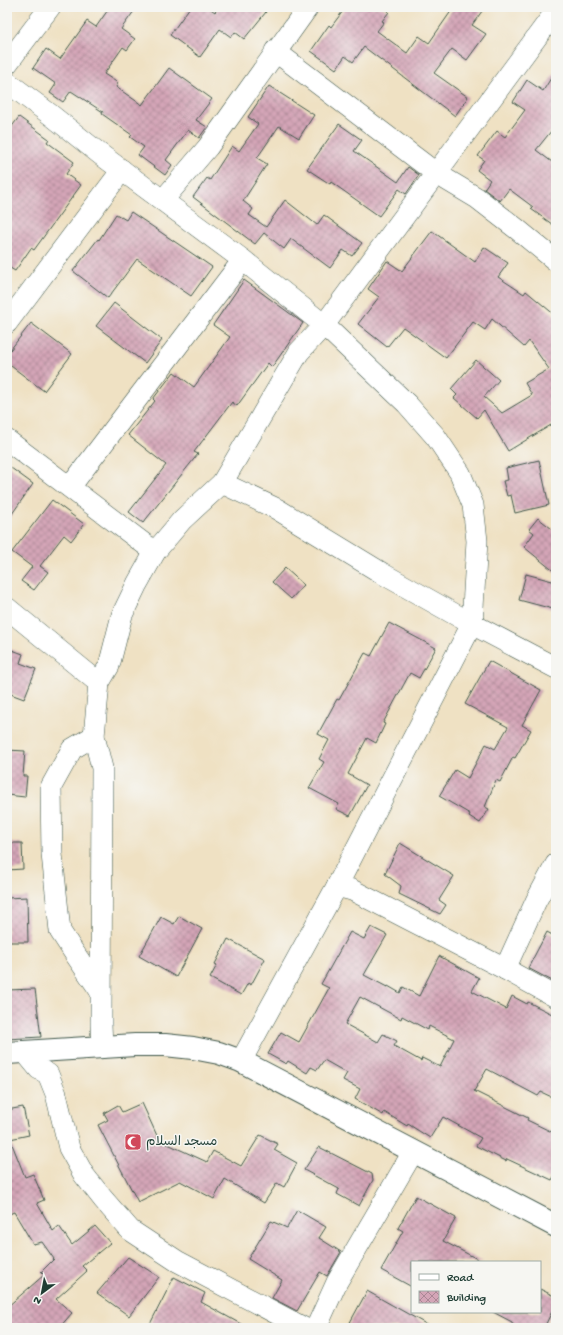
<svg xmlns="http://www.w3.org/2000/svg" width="563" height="1335" viewBox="0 0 563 1335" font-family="'Gochi Hand','Playpen Sans Arabic',sans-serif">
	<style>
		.building { fill: url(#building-cross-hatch); fill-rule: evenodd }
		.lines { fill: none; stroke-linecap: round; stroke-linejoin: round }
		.minor-casing { stroke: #3e5649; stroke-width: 22 }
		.major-casing { stroke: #3e5649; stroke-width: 24 }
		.minor { stroke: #fff; stroke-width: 21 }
		.major { stroke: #fff; stroke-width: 22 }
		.labels { text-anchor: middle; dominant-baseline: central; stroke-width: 3; stroke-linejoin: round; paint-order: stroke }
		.poi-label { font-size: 13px; fill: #1f3d34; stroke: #f6f6f2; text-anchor: start }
	</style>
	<defs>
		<pattern id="building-cross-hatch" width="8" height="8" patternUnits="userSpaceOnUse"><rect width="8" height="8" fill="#d4a5b7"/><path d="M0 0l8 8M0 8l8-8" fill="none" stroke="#ab8896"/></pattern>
	</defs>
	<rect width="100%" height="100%" fill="#f6f6f2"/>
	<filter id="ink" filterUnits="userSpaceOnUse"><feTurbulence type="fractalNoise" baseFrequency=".025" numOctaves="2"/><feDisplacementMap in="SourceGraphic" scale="8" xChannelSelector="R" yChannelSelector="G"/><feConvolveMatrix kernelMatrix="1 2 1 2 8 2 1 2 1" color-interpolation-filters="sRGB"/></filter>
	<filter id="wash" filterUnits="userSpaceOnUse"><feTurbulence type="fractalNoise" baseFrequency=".012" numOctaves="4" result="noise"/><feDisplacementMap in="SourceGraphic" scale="16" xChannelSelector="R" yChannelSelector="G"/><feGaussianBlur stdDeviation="0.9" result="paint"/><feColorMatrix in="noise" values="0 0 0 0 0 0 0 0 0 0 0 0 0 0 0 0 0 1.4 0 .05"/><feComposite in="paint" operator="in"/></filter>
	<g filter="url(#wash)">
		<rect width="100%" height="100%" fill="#efe1c3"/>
		<g id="blocks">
			<g class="building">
				<polygon points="110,7 137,7 121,29 135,39 127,50 123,47 104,74 118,83 116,87 142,105 169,68 212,99 196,120 207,127 199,138 188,130 166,160 172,165 165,175 138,155 144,147 130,137 132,135 102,114 103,112 71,91 63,102 50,93 56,84 33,68 46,49 60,59 87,21 96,27"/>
				<polygon points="190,7 208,7 215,12 219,7 259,7 266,12 244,39 235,32 231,37 220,29 200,57 170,35"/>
				<polygon points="346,7 382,7 389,12 382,21 384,22 377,31 407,53 419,36 429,43 454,7 485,7 472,25 486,34 467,60 452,49 434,73 468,97 455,116 364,47 353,62 345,56 336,69 311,51 329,25 331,27"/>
				<polygon points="556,70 556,125 536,150 556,165 556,227 531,209 533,207 509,189 500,201 484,189 490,180 477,170 484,160 478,156 497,131 505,137 525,110 513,102 527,80 543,91"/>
				<polygon points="269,86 314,115 299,138 279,126 257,158 267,164 243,201 253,209 249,215 266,227 285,200 317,225 324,215 362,243 352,256 343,250 330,268 291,239 284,249 264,233 255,244 193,197 207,178 210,180 232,146 239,151 258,124 248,117"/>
				<polygon points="19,117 49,139 47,142 74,162 66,174 81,185 34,250 31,248 15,271 7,266 7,133"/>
				<polygon points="339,124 362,140 354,151 398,182 408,167 419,175 406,194 399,189 379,216 331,182 330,184 307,169"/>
				<polygon points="131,212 212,267 191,296 137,259 108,298 73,271 98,239 99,240 116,214 126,220"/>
				<polygon points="432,231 475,262 484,247 508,263 498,277 524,294 526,291 556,316 556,422 508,451 484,410 477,418 454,398 457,395 451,389 476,360 499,380 484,397 502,413 532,395 525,383 549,369 529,341 524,347 492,319 485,330 473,322 446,358 403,327 387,347 358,324 379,297 368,289 387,261 402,271"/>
				<polygon points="244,280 303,323 272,367 268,363 237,406 232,402 194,452 198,454 143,523 129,512 166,465 128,435 155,401 153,399 174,372 194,387 230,337 213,325"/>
				<polygon points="114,303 162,340 145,363 96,326"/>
				<polygon points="31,323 72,354 44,391 7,363 7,354"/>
				<polygon points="539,460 549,505 515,513 511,495 507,496 503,481 508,480 506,468"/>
				<polygon points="7,465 33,484 7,521"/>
				<polygon points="52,500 84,524 71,541 64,535 40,566 48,572 34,590 21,581 32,567 12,552"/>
				<polygon points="538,518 556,532 556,573 524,547 534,533 529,529"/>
				<polygon points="285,568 304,585 291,599 272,582"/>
				<polygon points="526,574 556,582 556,598 553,609 519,600"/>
				<polygon points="389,623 436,648 419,678 410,673 383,723 385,724 376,743 367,738 348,774 367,785 350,816 336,809 339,804 309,788 324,762 319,759 329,740 318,734 337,699 339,700 365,653 371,656"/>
				<polygon points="7,648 23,654 20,663 36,669 24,699 8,693 7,694"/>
				<polygon points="489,661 541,690 522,725 531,730 515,758 513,757 500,782 496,780 485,807 489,809 480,823 469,816 470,814 439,796 455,770 468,778 486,744 495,749 508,727 465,704"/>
				<polygon points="7,750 25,751 23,776 27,776 25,797 7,795"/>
				<polygon points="7,843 22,843 23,869 7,870"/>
				<polygon points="400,843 454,876 439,900 446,905 440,914 399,894 401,886 385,874"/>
				<polygon points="27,897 28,942 7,942 7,898"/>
				<polygon points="179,916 202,929 176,977 139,956 161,917 174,924"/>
				<path d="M 371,927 L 387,935 L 364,975 L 387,987 L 388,986 L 400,993 L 403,987 L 419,996 L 439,956 L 479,978 L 472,991 L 506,1009 L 512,996 L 527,1004 L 528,1002 L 556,1016 L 556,1099 L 541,1092 L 538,1096 L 487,1069 L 474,1091 L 528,1118 L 527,1120 L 556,1134 L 556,1173 L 552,1180 L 507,1159 L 506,1161 L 476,1146 L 481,1138 L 443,1117 L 430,1138 L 408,1124 L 407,1126 L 384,1112 L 383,1115 L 355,1099 L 360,1089 L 343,1080 L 347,1073 L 324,1060 L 317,1070 L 311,1067 L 307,1073 L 288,1061 L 286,1064 L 268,1054 L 281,1032 L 299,1042 L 329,988 L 321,984 L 350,932 L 364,939 ZM 360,997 L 401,1019 L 402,1016 L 428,1030 L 429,1026 L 454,1039 L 440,1067 L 422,1058 L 421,1061 L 394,1046 L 397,1041 L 383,1034 L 378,1042 L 345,1024 Z"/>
				<polygon points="547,932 556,937 556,983 528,968"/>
				<polygon points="228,939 265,959 251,985 248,983 241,995 210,978 217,965 215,964"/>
				<polygon points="35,989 41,1037 7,1039 7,990"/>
				<polygon points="142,1103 159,1140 207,1162 213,1151 241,1166 260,1135 278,1144 274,1150 297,1163 284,1187 277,1183 264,1203 225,1179 214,1199 180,1181 138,1202 98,1125 108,1120 104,1113 118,1105 122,1112"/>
				<polygon points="23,1107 29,1135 10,1139 25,1177 33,1174 44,1200 37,1203 53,1231 59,1226 72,1245 95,1226 110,1243 82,1266 87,1271 56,1299 72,1313 59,1328 7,1328 7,1307 44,1275 41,1272 54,1259 42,1242 33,1244 14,1212 7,1215 7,1110"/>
				<polygon points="319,1147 372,1174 373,1180 359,1206 337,1194 339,1189 304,1170"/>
				<polygon points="416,1196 456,1218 443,1241 483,1262 412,1262 412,1287 381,1270 403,1231 398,1228"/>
				<polygon points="297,1210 326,1227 319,1238 341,1252 327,1276 320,1272 297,1311 272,1298 282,1280 248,1259 271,1221 287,1228"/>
				<polygon points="128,1257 159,1277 129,1316 97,1293"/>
				<polygon points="174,1277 205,1293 201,1302 248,1328 148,1328"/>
				<polygon points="540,1289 556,1297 556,1303 544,1328 519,1328 512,1324 512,1322 493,1312 540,1312"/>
				<polygon points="367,1291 433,1328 347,1328"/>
			</g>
		</g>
	</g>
	<g filter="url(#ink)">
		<use href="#blocks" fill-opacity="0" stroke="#3e5649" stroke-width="1"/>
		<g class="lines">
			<g class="minor-casing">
				<g id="minor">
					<polyline points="275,51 437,174 477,198 517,229 556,261"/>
					<polyline points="7,64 50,7"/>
					<polyline points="7,82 51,115 100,154 243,260 324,325 407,404 436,437 460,473 473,505 477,541 472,624 337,886"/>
					<polyline points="163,200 208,147 308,7"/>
					<polyline points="7,323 122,170"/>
					<polyline points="7,440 155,552"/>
					<polyline points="222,483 277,509 385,575 472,624 556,668"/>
					<polyline points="70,487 243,260"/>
					<polyline points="7,608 99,683"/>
					<polyline points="94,736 72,749 51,787 52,854 60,931 75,954 101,992"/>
					<polyline points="505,969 536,901 556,864"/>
					<polyline points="102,1047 101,1024 102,768 94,736 99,683 109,666 122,615 137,584 155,552 182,520 222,483 299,352 324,325 556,11"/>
					<polyline points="25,1052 39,1069 48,1074 56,1094 69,1148 84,1175 103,1199 130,1230 177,1261 304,1328"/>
					<polyline points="241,1061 337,886 352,890 505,969 556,997"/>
					<polyline points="316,1328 337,1282 413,1152"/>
				</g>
			</g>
			<g class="major-casing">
				<polyline id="major" points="7,1053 135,1045 165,1045 193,1048 219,1053 241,1061 556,1226"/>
			</g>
			<use href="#minor" class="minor"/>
			<use href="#major" class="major"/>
		</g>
	</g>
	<defs>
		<g id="mosque-square" transform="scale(0.9)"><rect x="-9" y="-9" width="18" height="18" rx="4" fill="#d1495b" stroke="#f6f6f2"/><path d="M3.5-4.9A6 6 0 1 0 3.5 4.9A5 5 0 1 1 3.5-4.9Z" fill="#fff"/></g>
	</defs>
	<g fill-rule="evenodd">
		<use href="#mosque-square" x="133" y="1142"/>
	</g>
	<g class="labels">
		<g class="poi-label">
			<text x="146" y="1142">مسجد السلام</text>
		</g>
	</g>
	<rect width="563" height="1335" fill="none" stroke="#f6f6f2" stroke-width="24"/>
	<rect x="411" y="1261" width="130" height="52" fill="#f6f6f2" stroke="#a0aca6"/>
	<rect x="419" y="1274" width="20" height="6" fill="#ffffff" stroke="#a0aca6"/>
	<text x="447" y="1281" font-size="12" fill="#1f3d34">Road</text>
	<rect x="419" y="1291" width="20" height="12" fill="url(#building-cross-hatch)" stroke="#a0aca6"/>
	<text x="447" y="1301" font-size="12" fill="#1f3d34">Building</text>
	<g transform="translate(42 1293) rotate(212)" stroke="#f6f6f2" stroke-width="3" paint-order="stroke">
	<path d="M0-3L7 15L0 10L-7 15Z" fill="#1f3d34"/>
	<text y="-6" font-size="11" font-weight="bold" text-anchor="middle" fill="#1f3d34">N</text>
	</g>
</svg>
